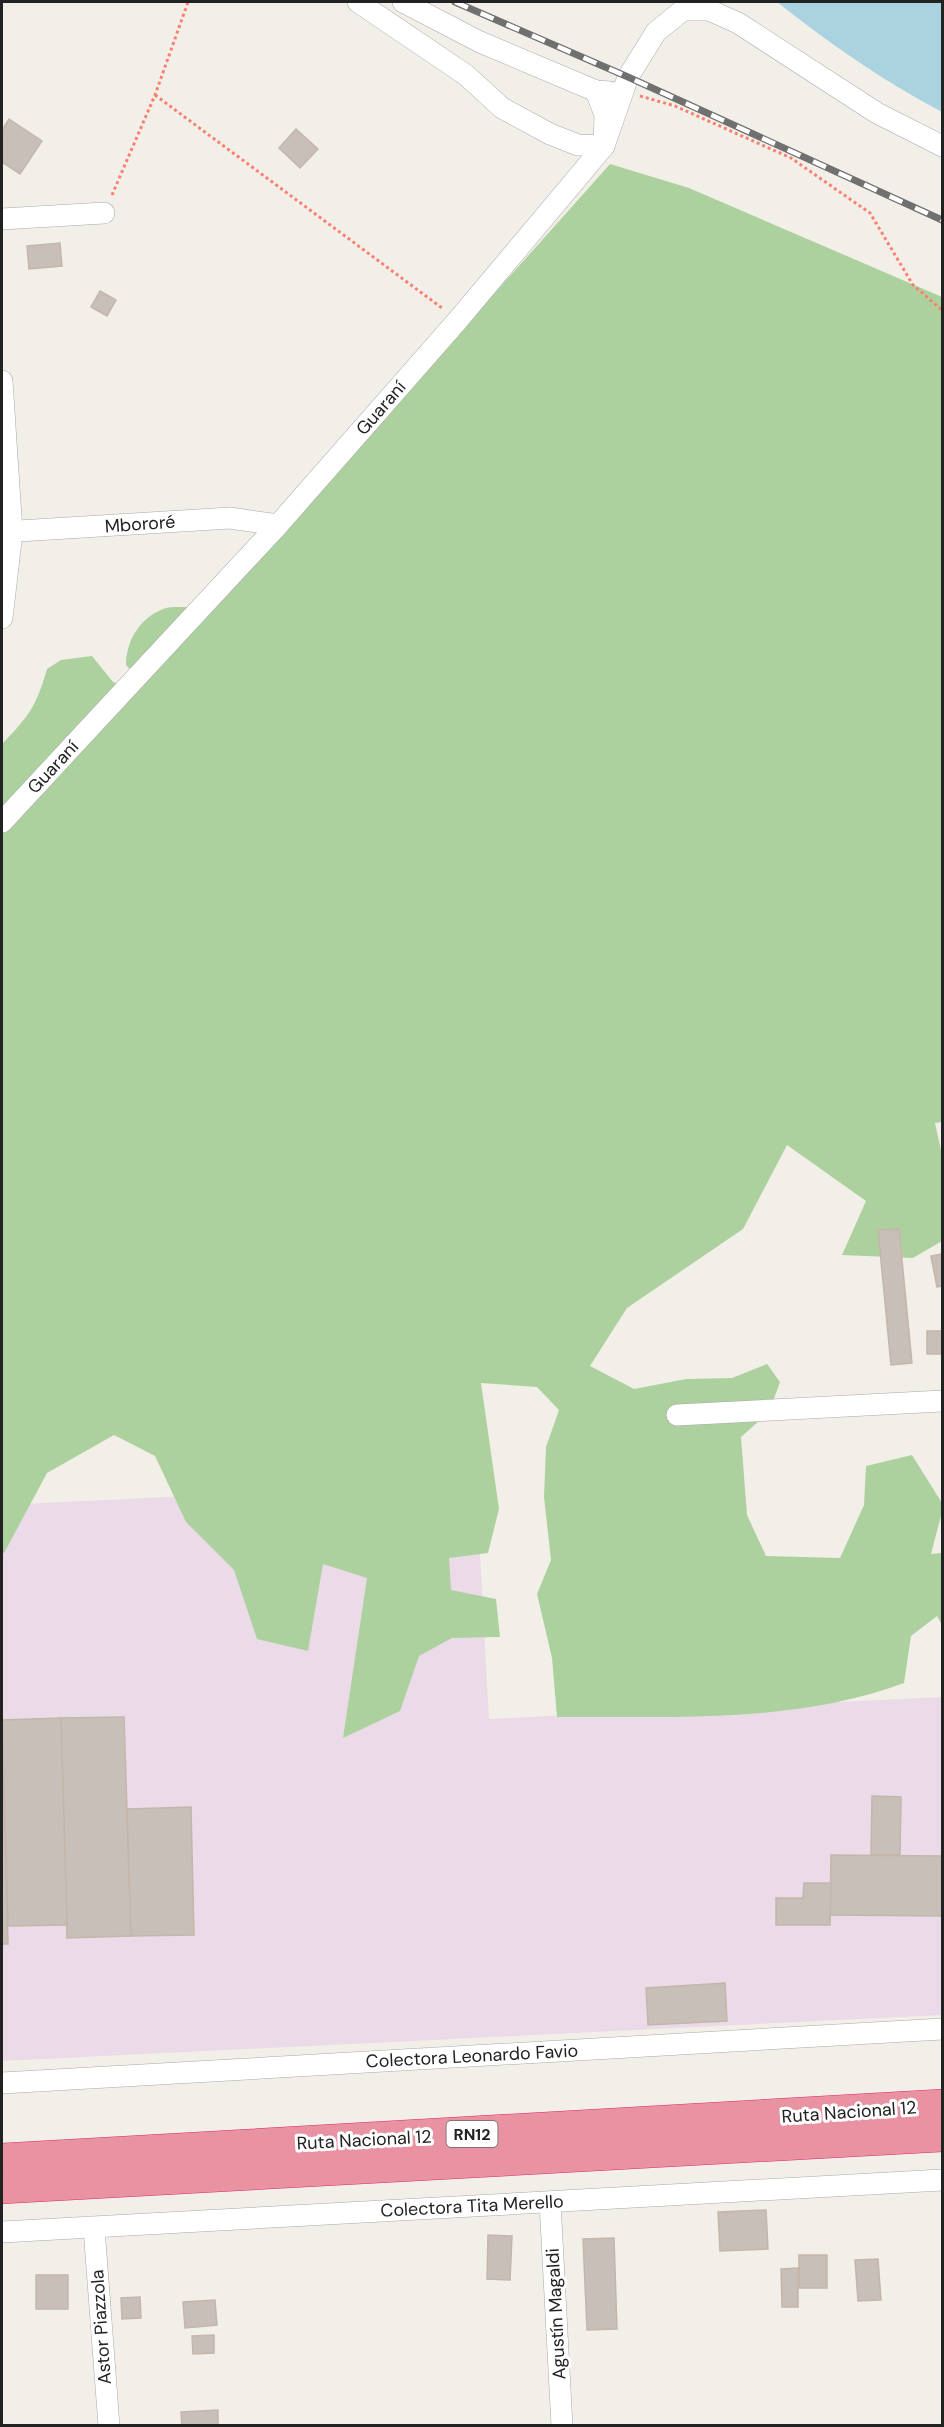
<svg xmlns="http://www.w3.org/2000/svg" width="944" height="2427" viewBox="0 0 944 2427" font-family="'DM Sans',sans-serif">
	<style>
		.industrial { fill: #ebdbe8 }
		.forest { fill: #add19e }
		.water { fill: #aad3df }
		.building { fill: #c7bfb8; stroke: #c4b6ab; stroke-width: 1.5 }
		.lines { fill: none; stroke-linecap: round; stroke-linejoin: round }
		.street-casing { stroke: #a9a9a9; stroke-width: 22 }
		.highway-casing { stroke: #dc2a67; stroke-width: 34 }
		.path { stroke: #fa8072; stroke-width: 3; stroke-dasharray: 3 3; stroke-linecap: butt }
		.street { stroke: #fff; stroke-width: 21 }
		.highway { stroke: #e892a2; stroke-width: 33 }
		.rail-casing { stroke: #707070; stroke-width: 7 }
		.rail { stroke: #fff; stroke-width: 4.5; stroke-dasharray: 14; stroke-linecap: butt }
		.labels { text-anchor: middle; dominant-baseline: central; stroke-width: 6; stroke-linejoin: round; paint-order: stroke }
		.shield { fill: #fff; stroke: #646464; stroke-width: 1.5 }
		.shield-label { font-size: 16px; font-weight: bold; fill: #222 }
		.street-label { font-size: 18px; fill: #222; stroke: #fff }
	</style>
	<rect width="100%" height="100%" fill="#f2efe9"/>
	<polygon class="industrial" points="476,1482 489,1719 942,1697 942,2015 2,2061 2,1505"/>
	<path class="forest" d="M 610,164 L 689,188 L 942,297 L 942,1122 L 935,1123 L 942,1155 L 942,1241 L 913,1258 L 842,1255 L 866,1201 L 787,1145 L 743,1229 L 627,1308 L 590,1366 L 634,1389 L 686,1379 L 732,1378 L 767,1364 L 780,1382 L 769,1412 L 741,1437 L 747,1515 L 766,1556 L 840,1558 L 864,1505 L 866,1466 L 912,1455 L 942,1503 L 942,1512 L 931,1554 L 942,1553 L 942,1625 L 937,1616 L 911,1636 L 904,1683 C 794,1724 672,1716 557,1717 L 552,1658 L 537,1594 L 551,1560 L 544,1497 L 546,1447 L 559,1410 L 537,1387 L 481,1383 L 499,1509 L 488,1553 L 449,1558 L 451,1590 L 496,1599 L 500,1637 L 452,1638 L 419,1656 L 400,1711 L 343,1738 L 367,1578 L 323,1564 L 308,1651 L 257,1639 L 234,1570 L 186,1522 L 155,1456 L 114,1435 L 47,1473 L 4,1553 L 2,1554 L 2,744 C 29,716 36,707 47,669 L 61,660 L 92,656 L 113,682 L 127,687 L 135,675 L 126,665 C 126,640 141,616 166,608 C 175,606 186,608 195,607 L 337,470 Z"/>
	<path class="water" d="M 777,2 L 942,2 L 942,112 C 883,81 829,43 777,2 Z"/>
	<g class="building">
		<polygon points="9,119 42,141 20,174 2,162 2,130"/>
		<polygon points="296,129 318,149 300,168 279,148"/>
		<polygon points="60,243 62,266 29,269 27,246"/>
		<polygon points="100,291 116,300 107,316 91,307"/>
		<polygon points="899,1229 912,1363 891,1365 878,1230"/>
		<polygon points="942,1254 942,1286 937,1287 931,1256"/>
		<rect x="927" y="1331" width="15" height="23"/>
		<polygon points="124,1717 131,1936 67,1938 61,1718"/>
		<polygon points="61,1718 67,1925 8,1926 2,1720"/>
		<polygon points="2,1720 8,1944 2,1944"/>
		<polygon points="872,1796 901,1797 900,1855 871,1855"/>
		<polygon points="191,1807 194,1935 131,1936 127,1809"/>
		<polygon points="831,1855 942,1856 942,1916 830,1915"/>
		<polygon points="804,1883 831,1883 830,1925 776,1925 776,1898 803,1898"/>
		<polygon points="725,1983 727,2021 648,2025 646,1988"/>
		<polygon points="766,2210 768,2249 720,2251 718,2212"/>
		<polygon points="488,2235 512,2236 510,2280 487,2279"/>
		<polygon points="614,2238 617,2329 587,2330 583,2239"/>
		<rect x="799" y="2255" width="28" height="33"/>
		<polygon points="878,2259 881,2300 858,2301 855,2260"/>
		<polygon points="798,2268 798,2307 782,2307 781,2269"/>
		<rect x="36" y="2275" width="32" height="34"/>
		<polygon points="140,2297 141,2318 122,2319 121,2298"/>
		<polygon points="215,2300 217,2325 185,2328 183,2302"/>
		<polygon points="214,2335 214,2353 193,2354 192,2336"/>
		<polygon points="218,2410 218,2426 182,2426 181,2412"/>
	</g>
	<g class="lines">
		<g class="street-casing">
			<g id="street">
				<polyline points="358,2 466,75 502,108 550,134 578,145 604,146 605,115 596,91"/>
				<polyline points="403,2 480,42 596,91 610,92"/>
				<polyline points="2,219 104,213"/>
				<polyline points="2,381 12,532 2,618"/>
				<polyline points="2,532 230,518 278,525"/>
				<polyline points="2,822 278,525 458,320 604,146 628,77 656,32 683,10 709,10 738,23 877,113 942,146"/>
				<polyline points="677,1415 942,1401"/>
				<polyline points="2,2083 942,2029"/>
				<polyline points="550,2202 562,2426"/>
				<polyline points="94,2228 109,2426"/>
				<polyline points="2,2232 942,2180"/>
			</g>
		</g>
		<g class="highway-casing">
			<g id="highway">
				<polyline points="2,2160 942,2106"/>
				<polyline points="2,2187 942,2135"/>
			</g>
		</g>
		<g class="path">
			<polyline points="155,95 442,308"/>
			<polyline points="640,96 675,106 791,158 870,213 913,285 942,310"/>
			<polyline points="112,195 155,95 188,2"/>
		</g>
		<use href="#street" class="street"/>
		<use href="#highway" class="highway"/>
		<g class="rail-casing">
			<polyline id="rail" points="455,2 628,77 942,220"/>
		</g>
		<use href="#rail" class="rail"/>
	</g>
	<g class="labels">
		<rect class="shield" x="446.5" y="2121" width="51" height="26" rx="4.5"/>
		<g class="shield-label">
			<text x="472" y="2134">RN12</text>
		</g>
		<g class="street-label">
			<text transform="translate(381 408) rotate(-49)">Guaraní</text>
			<text transform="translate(140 524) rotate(-4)">Mbororé</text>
			<text transform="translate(53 767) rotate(-47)">Guaraní</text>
			<text transform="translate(472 2056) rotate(-3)">Colectora Leonardo Favio</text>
			<text transform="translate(849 2112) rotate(-4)">Ruta Nacional 12</text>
			<text transform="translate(364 2140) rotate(-3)">Ruta Nacional 12</text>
			<text transform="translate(472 2206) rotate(-3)">Colectora Tita Merello</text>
			<text transform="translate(556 2314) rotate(-93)">Agustín Magaldi</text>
			<text transform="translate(101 2327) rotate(-94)">Astor Piazzola</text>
		</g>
	</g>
	<rect width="944" height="2427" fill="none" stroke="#222222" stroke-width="6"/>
</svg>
